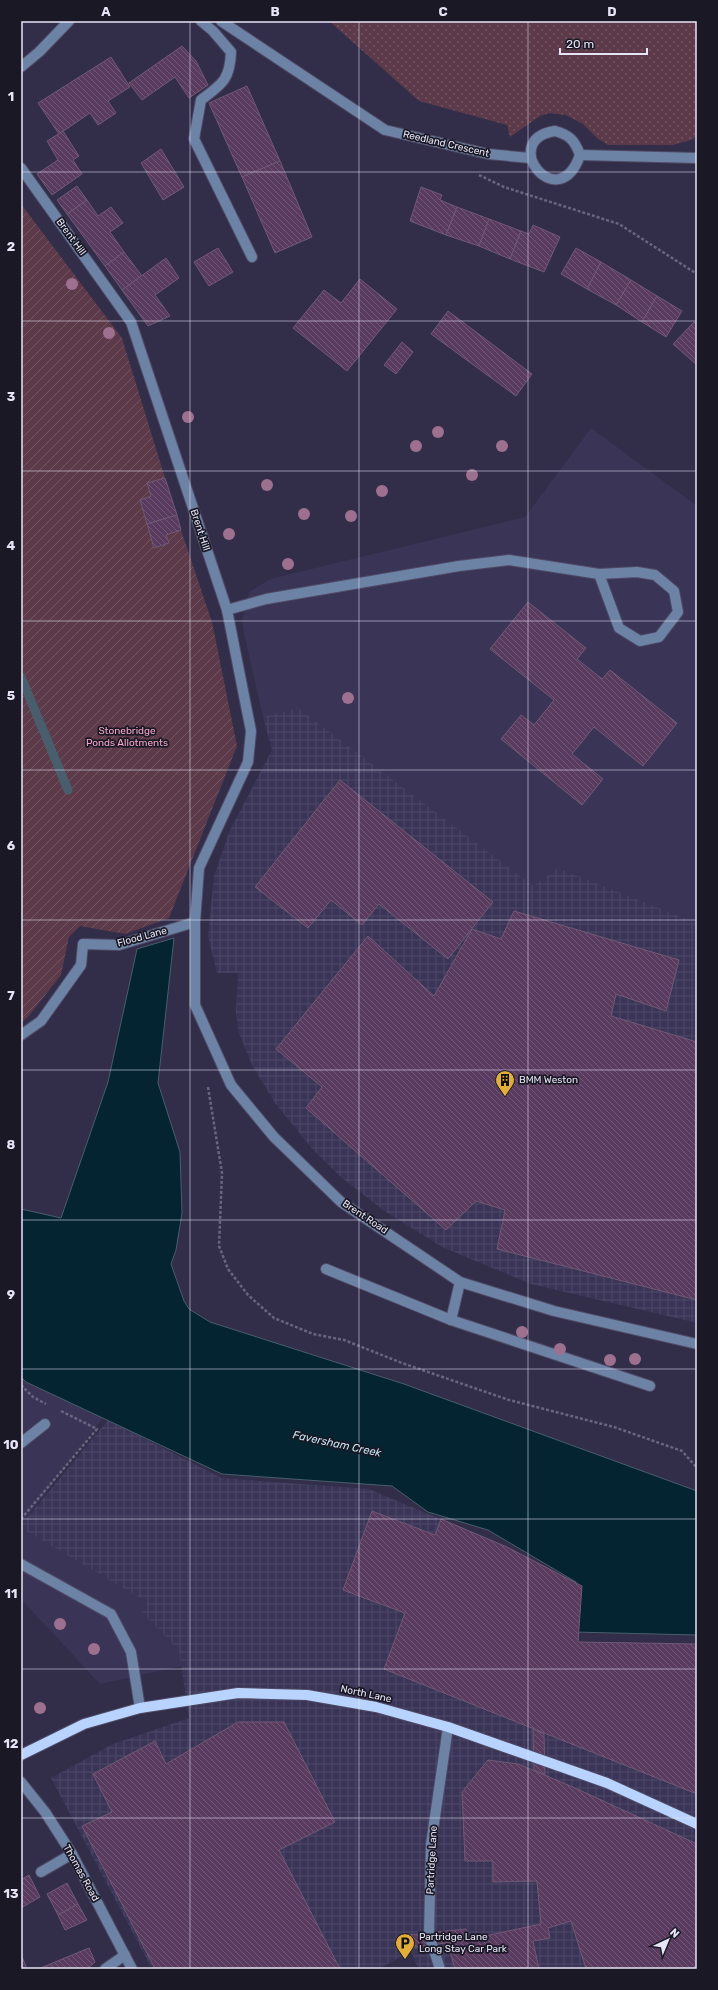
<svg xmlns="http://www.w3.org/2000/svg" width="718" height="1990" viewBox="0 0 718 1990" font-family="Rubik,sans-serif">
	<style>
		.built { fill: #3a3457 }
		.industrial { fill: url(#industrial-grid) }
		.park { fill: url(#park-dots) }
		.garden { fill: url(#garden-furrows) }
		.water { fill: #042431; stroke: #485e6c }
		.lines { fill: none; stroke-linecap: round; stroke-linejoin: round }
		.stream { stroke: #485e6c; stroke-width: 9 }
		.building { fill: url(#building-back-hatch); stroke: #705974 }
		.minor-casing { stroke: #4f4a65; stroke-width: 12 }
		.major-casing { stroke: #4f4a65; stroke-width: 12 }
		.path { stroke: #69657e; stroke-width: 2.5; stroke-dasharray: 3 2; stroke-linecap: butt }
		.minor { stroke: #6d83a6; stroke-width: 10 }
		.major { stroke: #b8d3ff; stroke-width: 10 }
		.tree { fill: #9d708f }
		.grid { fill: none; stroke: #e6e4f6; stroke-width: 1; stroke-opacity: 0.55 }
		.labels { text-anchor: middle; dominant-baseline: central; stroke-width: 3.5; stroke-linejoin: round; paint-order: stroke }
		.street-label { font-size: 10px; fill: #e6e4f6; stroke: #191824 }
		.park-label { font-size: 10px; fill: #f5a6c8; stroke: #191824 }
		.poi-label { font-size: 10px; fill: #e6e4f6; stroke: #191824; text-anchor: start }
		.water-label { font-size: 11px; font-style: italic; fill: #c3e4f4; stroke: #191824 }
		.neatline { fill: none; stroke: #e6e4f6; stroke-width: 1.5 }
		.grid-label { font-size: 13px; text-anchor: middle; font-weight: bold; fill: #e6e4f6 }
	</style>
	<defs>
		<pattern id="industrial-grid" width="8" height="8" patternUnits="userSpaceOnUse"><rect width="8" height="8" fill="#3a3457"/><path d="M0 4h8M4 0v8" fill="none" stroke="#4d4868"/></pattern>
		<pattern id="park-dots" width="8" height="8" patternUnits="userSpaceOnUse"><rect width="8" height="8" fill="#5c3a49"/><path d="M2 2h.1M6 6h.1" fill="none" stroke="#735664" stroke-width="1.8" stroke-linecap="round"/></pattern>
		<pattern id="garden-furrows" width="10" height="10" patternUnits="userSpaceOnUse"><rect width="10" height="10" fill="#5c3a49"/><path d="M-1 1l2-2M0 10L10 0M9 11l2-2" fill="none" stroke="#735664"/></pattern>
		<pattern id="building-back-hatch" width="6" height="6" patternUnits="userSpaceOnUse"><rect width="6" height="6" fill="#5a3b60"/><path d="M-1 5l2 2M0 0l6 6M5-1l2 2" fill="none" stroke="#725777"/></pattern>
	</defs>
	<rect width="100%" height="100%" fill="#322d49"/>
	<g class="built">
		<polygon points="591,428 697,506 697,923 558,868 533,887 298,709 263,717 244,634 242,621 249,592 270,579 525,517"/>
		<polygon points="21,1376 26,1382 103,1418 21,1525"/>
		<polygon points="21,1528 148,1602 142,1612 179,1651 182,1666 100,1684 21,1599"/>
	</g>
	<g class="industrial">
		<polygon points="298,708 533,886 558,868 697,923 697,1323 531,1284 442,1247 383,1210 342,1178 314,1151 275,1103 252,1065 239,1033 236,1012 238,973 217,973 208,936 214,876 230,830 272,750 263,717"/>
		<polygon points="108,1420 222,1478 369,1489 507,1547 582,1586 578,1642 697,1644 697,1969 418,1969 411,1951 379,1969 152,1969 51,1778 113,1744 189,1718 179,1651 142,1612 147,1602 21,1528 21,1525"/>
	</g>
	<polygon class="park" points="329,21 697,21 697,134 694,139 673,145 608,145 597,138 583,124 566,115 550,113 540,116 510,137 507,125 419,101"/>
	<polygon class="garden" points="21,204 122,338 181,530 212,622 237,746 169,918 125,934 80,926 69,937 61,975 28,1017 21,1023"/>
	<polygon class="water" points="174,938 158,1083 180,1152 182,1213 176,1250 171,1264 184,1301 189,1309 210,1322 404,1384 697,1491 697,1635 573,1632 576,1582 488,1530 428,1512 392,1486 222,1474 26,1382 21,1377 21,1209 61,1218 108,1082 137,949"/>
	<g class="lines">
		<polyline class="stream" points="21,677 68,790"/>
	</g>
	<g class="building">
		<polygon points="182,46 196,61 208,85 189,98 175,77 142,100 129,83"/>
		<polygon points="111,57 130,87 108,101 116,113 98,125 90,113 59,134 38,103"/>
		<polygon points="247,86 280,161 242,177 209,103"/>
		<polygon points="63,131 79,156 73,160 82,174 52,195 37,174 58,160 47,141"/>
		<polygon points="161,149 184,187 163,200 141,163"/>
		<polygon points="280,161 312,237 275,253 242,177"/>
		<polygon points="77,186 87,200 67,214 57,200"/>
		<polygon points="421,187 442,195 440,200 457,207 446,235 410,221"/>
		<polygon points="87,200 98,216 111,207 123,223 110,232 124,252 105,266 67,214"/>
		<polygon points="457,207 489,219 479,246 446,235"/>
		<polygon points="489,219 521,231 510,259 479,246"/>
		<polygon points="533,225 560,237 544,272 510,259 521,231 529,234"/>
		<polygon points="218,248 233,272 209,286 194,262"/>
		<polygon points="576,248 601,262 587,289 561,274"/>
		<polygon points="124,252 142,276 122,290 105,266"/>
		<polygon points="166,258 179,278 155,295 170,316 148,326 122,290"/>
		<polygon points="601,262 631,280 616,305 587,289"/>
		<polygon points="360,279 397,309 347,371 293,328 324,290 341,303"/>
		<polygon points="631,280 657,296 642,322 616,305"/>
		<polygon points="657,296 682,311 666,337 642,322"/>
		<polygon points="448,311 532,374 516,396 431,334"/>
		<polygon points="694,322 697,325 697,365 673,344"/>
		<polygon points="402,342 413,352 396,374 384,365"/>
		<polygon points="165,478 177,515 147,524 140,500 151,496 147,483"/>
		<polygon points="177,515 181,530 166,535 169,543 154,548 147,524"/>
		<polygon points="528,602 586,648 577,659 602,679 610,670 677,723 643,766 594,727 572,754 603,779 582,805 501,739 521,715 534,725 554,700 490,649"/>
		<polygon points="340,780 493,902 448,959 379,904 362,925 331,900 308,928 255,887"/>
		<polygon points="514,911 679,960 666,1011 616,994 611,1016 697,1042 697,1300 497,1249 505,1210 476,1201 446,1230 306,1108 322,1087 276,1049 368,936 434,996 472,929 501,939"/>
		<polygon points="372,1511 435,1535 441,1519 507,1547 582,1586 578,1642 697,1644 697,1794 384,1669 405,1613 343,1590"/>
		<polygon points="238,1722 284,1722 335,1822 279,1850 340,1969 155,1969 82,1826 112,1812 93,1774 155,1741 166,1764"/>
		<polygon points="533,1729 544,1734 545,1775 534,1770"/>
		<polygon points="488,1760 518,1764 575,1788 697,1844 697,1969 586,1969 571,1921 548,1928 550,1938 533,1941 539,1969 455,1969 448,1944 541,1924 537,1881 493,1882 493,1861 465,1861 462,1792"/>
		<polygon points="29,1875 40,1897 21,1908 21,1880"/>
		<polygon points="67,1883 78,1904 58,1915 47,1894"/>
		<polygon points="78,1904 87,1920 65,1930 58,1915"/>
		<polygon points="466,1929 467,1940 401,1949 400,1936"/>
		<polygon points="89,1948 95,1962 87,1969 38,1969"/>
		<polygon points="21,1954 27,1969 21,1969"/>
	</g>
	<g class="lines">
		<g class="minor-casing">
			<g id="minor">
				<path d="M 201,21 L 213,31 L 231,52 C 230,80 222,84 201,100 L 194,139 L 252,257"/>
				<polyline points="221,21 385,130 488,154 530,158"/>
				<polyline points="21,67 39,52 69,21"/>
				<path d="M 555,131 C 570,135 575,141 580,155 C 558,218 497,140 555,131 Z"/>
				<polyline points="580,155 697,158"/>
				<polyline points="21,168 131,322 227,610 251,731 248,762 199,868 195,922 195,1005 231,1085 274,1137 341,1202 460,1282 554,1311 697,1344"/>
				<polyline points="227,610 266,599 459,566 509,560 599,574 637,572 655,575 674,591 678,612 659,637 640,641 619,628 599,574"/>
				<polyline points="21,1035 41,1021 81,965 83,944 119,945 195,922"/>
				<polyline points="326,1269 451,1320"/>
				<polyline points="460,1282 451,1320 650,1386"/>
				<polyline points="21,1443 45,1424"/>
				<polyline points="21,1564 111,1614 131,1652 140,1708"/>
				<polyline points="21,1782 45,1812 72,1854 132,1969"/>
				<polyline points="41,1872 72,1854"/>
				<polyline points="105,1969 125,1955"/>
				<polyline points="440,1969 429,1935 431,1844 448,1727"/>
			</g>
		</g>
		<g class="major-casing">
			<polyline id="major" points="21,1755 84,1724 140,1708 238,1693 307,1695 376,1707 448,1727 607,1783 697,1824"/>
		</g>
		<g class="path">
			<polyline points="479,175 504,187 619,224 697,274"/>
			<polyline points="208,1087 222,1173 219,1246 228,1269 248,1295 274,1318 313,1334 344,1340 402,1363 509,1400 614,1427 682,1451 697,1468"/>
			<polyline points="21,1385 33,1397 46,1404"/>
			<polyline points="21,1519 97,1429 61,1411"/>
		</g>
		<use href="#minor" class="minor"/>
		<use href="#major" class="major"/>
	</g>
	<g class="tree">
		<circle cx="72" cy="284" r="6"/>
		<circle cx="109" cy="333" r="6"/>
		<circle cx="188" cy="417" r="6"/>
		<circle cx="438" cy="432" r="6"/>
		<circle cx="416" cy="446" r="6"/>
		<circle cx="502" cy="446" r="6"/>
		<circle cx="472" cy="475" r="6"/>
		<circle cx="267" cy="485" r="6"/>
		<circle cx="382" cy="491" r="6"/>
		<circle cx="304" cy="514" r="6"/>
		<circle cx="351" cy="516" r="6"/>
		<circle cx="229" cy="534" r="6"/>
		<circle cx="288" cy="564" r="6"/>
		<circle cx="348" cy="698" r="6"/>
		<circle cx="522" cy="1332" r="6"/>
		<circle cx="560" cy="1349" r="6"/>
		<circle cx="635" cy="1359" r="6"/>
		<circle cx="610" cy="1360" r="6"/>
		<circle cx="60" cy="1624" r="6"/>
		<circle cx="94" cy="1649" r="6"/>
		<circle cx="40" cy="1708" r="6"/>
	</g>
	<path class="grid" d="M 190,21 L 190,1969M 359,21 L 359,1969M 528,21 L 528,1969M 21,172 L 697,172M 21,321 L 697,321M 21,471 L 697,471M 21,621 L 697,621M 21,770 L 697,770M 21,920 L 697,920M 21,1070 L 697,1070M 21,1220 L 697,1220M 21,1369 L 697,1369M 21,1519 L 697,1519M 21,1669 L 697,1669M 21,1818 L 697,1818"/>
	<defs>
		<g id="building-pin" transform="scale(1)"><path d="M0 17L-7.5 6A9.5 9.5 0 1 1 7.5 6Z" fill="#e2af34" stroke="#191824"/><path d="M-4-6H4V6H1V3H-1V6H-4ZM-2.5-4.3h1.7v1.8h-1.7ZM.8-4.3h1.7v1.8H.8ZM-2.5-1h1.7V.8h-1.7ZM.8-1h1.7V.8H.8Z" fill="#111"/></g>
		<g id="parking-pin" transform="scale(1)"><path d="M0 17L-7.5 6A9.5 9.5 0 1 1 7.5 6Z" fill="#e2af34" stroke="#191824"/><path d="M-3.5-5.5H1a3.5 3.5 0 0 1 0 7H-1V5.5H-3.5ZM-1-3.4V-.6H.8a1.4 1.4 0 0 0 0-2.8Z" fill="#111"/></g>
	</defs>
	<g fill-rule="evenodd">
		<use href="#building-pin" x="505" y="1080"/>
		<use href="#parking-pin" x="405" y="1943"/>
	</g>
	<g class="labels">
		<g class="street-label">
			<text transform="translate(446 144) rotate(13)">Reedland Crescent</text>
			<text transform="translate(71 237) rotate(54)">Brent Hill</text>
			<text transform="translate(200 530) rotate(72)">Brent Hill</text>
			<text transform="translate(142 937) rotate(-15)">Flood Lane</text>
			<text transform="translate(365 1217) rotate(34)">Brent Road</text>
			<text transform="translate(366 1694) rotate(12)">North Lane</text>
			<text transform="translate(432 1860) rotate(-87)">Partridge Lane</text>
			<text transform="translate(81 1873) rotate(61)">Thomas Road</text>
		</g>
		<g class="park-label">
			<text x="127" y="731">Stonebridge<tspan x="127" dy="12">Ponds Allotments</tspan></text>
		</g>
		<g class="poi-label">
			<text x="519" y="1080">BMM Weston</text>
			<text x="419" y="1937">Partridge Lane<tspan x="419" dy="12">Long Stay Car Park</tspan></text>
		</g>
		<g class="water-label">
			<text transform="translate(337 1444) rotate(12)">Faversham Creek</text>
		</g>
	</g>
	<rect width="718" height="1990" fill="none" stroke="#191824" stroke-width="44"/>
	<g transform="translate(668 1940) rotate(44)" stroke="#191824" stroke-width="3" paint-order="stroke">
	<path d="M0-3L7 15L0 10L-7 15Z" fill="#e6e4f6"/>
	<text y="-6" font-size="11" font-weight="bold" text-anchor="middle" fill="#e6e4f6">N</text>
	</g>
	<path d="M560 48v6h87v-6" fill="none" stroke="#e6e4f6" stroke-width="2"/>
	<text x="566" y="48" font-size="12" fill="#e6e4f6" stroke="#191824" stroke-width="3" paint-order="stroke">20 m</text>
	<rect x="22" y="22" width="674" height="1946" class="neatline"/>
	<g class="grid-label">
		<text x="106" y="16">A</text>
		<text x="275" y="16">B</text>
		<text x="443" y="16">C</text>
		<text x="612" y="16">D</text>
		<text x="11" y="101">1</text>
		<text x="11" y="251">2</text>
		<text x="11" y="401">3</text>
		<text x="11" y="550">4</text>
		<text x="11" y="700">5</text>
		<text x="11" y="850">6</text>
		<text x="11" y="1000">7</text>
		<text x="11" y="1149">8</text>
		<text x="11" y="1299">9</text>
		<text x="11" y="1449">10</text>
		<text x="11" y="1598">11</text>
		<text x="11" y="1748">12</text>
		<text x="11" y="1898">13</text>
	</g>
</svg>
